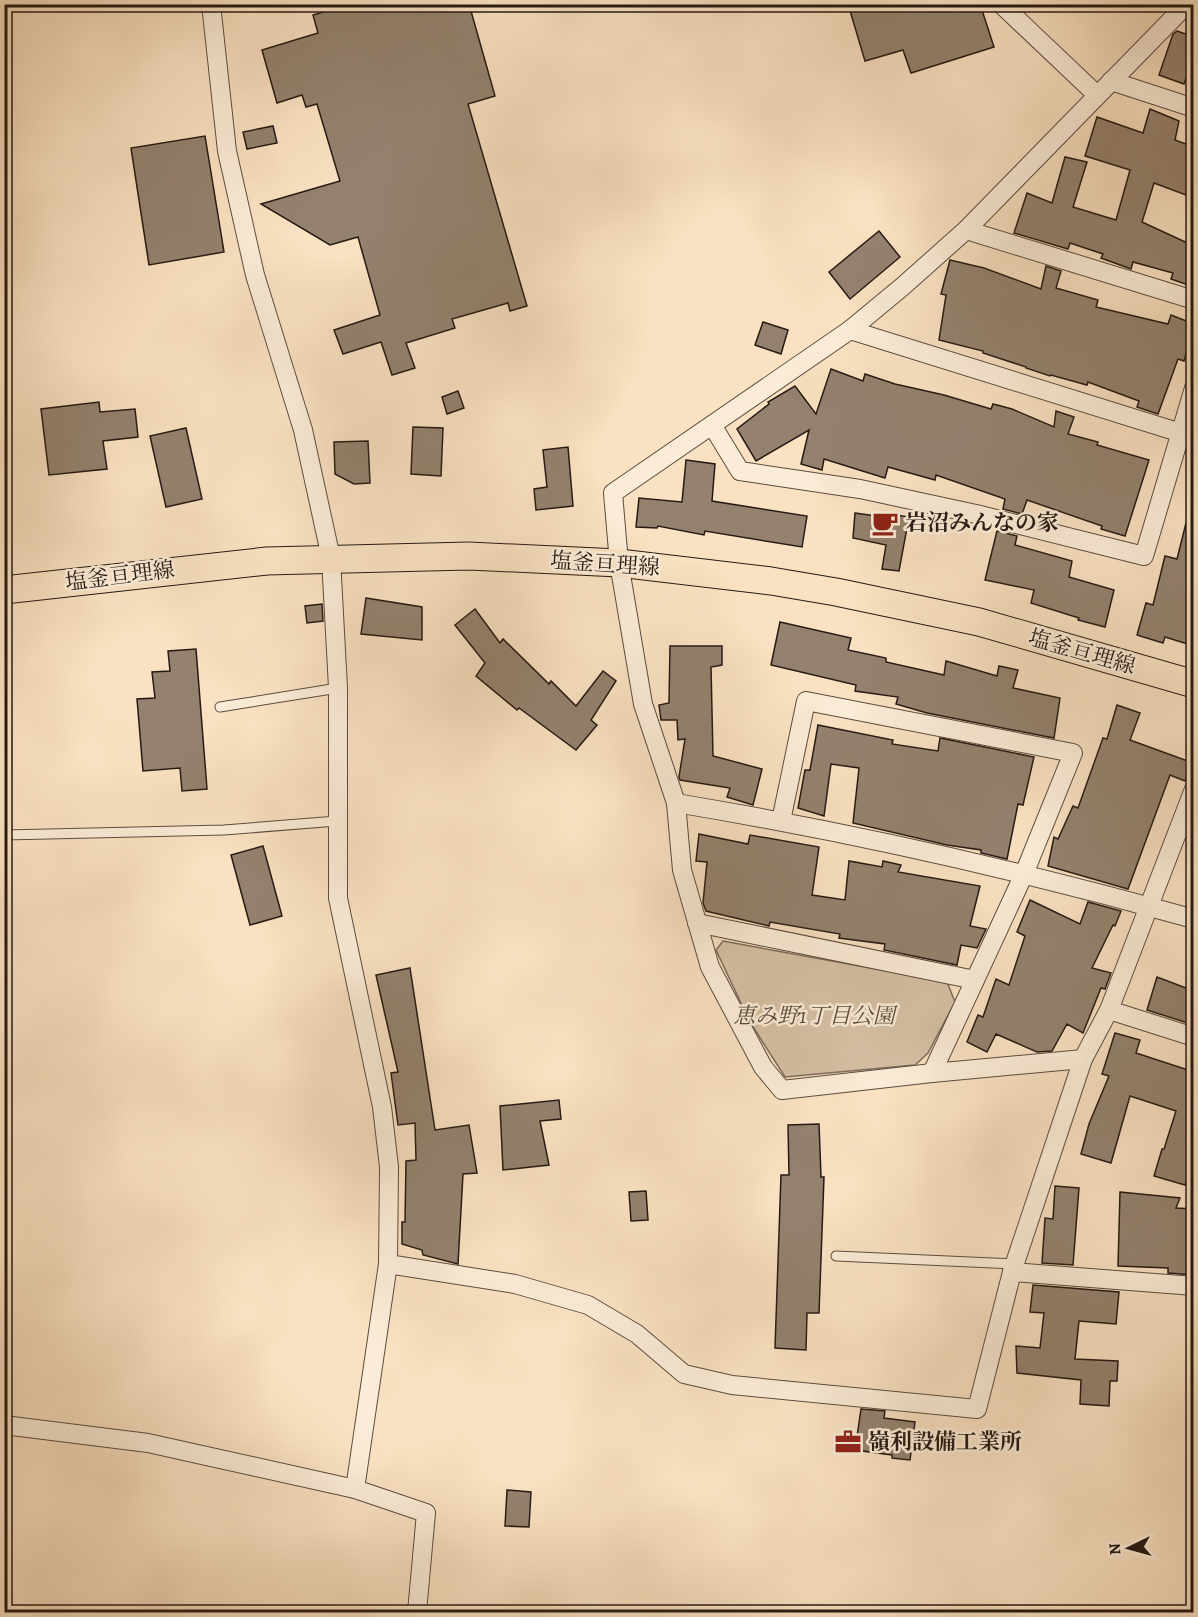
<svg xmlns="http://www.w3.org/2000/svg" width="1198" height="1617" viewBox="0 0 1198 1617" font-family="Alegreya,'Noto Serif JP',serif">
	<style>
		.green { fill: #d5bfa4; stroke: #7e6c5c; stroke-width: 1.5 }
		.building { fill: #94816e; stroke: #261a14; stroke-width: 1.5 }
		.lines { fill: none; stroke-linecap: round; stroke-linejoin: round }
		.lane-casing { stroke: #5b4c3f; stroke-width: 11 }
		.street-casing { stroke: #5b4c3f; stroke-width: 20 }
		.primary-casing { stroke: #261a14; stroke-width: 29 }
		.lane { stroke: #fbecd7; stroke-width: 9 }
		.street { stroke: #fbecd7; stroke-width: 18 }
		.primary { stroke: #f9e1c1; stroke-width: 27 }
		.labels { text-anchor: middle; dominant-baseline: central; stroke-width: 5; stroke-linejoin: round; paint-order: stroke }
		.poi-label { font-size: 22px; font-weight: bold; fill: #261a14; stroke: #fbecd7; text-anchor: start }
		.street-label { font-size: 22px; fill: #261a14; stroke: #fbecd7 }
		.park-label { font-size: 22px; font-style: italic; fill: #5b4c3f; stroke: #fbecd7 }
	</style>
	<rect width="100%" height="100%" fill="#f9e1c1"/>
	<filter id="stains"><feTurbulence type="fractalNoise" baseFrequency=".00333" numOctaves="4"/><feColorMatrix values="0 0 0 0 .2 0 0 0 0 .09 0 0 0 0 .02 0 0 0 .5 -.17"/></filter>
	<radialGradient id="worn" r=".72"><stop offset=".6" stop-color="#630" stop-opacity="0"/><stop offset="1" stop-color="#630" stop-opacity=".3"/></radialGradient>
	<polygon class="green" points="723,941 947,982 955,1002 928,1053 915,1065 785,1077 750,1022 716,950"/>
	<g class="building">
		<polygon points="350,4 469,4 495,96 468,104 527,306 510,311 508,303 452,319 455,328 406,343 415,368 392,375 381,342 343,354 334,330 380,315 358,237 330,245 261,204 340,181 317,104 306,107 302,95 277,103 262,50 318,33 313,15"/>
		<polygon points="848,4 980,4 994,47 911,73 903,50 865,61"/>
		<polygon points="1177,31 1194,37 1194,56 1184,84 1159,75 1173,34"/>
		<polygon points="1150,109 1179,121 1175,140 1194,147 1194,198 1154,183 1142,222 1194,246 1194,287 1171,279 1173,273 1133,262 1131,269 1101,258 1103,254 1070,243 1068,249 1014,233 1027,193 1052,203 1065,157 1087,162 1073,207 1116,220 1130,170 1085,156 1097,117 1143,133"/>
		<polygon points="273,126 277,143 247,149 243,132"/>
		<polygon points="205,136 224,252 149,265 131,148"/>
		<polygon points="879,231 900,257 850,299 829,272"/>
		<polygon points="950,260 984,268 1041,289 1046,266 1061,271 1056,288 1098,300 1096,307 1168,324 1171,315 1194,324 1184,361 1178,359 1158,414 1137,407 1139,401 1088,382 1087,385 1051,375 1050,376 1026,368 1026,367 983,353 983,351 939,340 946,295 941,294"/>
		<polygon points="763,322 788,330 781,354 755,345"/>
		<polygon points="831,369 863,381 865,374 895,384 944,395 991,409 993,404 1012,409 1054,427 1056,411 1074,417 1068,434 1098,442 1097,445 1149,460 1125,536 1101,529 1102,526 1027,500 1022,514 1003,509 1005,499 936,475 935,480 888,467 885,478 824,459 822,470 801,464 809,430 756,461 737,429 769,404 768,402 795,386 816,414"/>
		<polygon points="458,391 464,408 447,414 442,397"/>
		<polygon points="99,402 100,412 135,409 138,437 103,441 107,469 49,475 41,409"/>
		<polygon points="413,427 443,428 441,476 411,474"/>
		<polygon points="186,428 202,499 166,507 150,436"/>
		<polygon points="368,441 370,483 354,484 335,474 334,442"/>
		<polygon points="568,447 573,506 536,510 534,489 547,487 543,450"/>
		<polygon points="686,460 715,464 712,501 807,516 802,547 705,531 704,535 658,526 657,528 636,527 639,498 682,502"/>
		<polygon points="855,513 890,518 891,514 909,517 899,571 882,569 886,545 853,538"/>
		<polygon points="1187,519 1194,520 1194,646 1165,637 1163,643 1137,635 1146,603 1153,605 1165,556 1177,559"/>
		<polygon points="997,531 1017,536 1015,545 1072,561 1069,577 1114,590 1105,627 1078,620 1079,618 1031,603 1034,590 985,580"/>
		<polygon points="366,598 422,607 422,640 361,634"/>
		<polygon points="322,604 323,621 307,623 305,606"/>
		<polygon points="475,609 500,643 503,639 549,684 551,681 576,706 603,671 616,681 591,720 597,725 576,750 519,708 517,710 476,676 485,663 455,625"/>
		<polygon points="780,622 851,638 848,650 886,658 886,662 944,675 946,661 997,676 999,666 1018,670 1013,688 1060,698 1054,738 927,713 896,704 898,697 855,691 856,685 771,665"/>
		<polygon points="670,646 722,646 722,665 711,667 713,756 762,769 753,805 727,797 730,788 680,780 679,777 685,739 678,740 677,720 661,720 659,705 669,703"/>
		<polygon points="196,649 207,789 182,791 180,768 143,771 137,699 155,698 152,672 170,671 168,651"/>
		<polygon points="1117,705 1140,713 1130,740 1193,763 1185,781 1170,775 1128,889 1048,866 1054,837 1058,839 1073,806 1078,808 1103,738 1107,739"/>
		<polygon points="818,725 893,740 892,744 938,751 940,738 1034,757 1023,805 1018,804 1007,859 981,853 981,850 947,845 853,823 859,768 831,764 824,816 798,808 805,770 810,770"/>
		<polygon points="699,834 748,844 750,835 819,847 812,895 845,900 849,861 882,867 883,861 901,865 898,872 980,886 970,926 986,929 977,948 961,945 957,965 884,950 885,944 839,938 840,934 770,922 769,926 706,911 703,903 707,862 696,861"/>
		<polygon points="263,846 282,916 250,925 231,855"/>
		<polygon points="1030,900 1080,924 1088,902 1121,911 1115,926 1113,925 1092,968 1111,973 1105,989 1101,988 1083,1033 1067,1024 1052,1051 1037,1052 996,1034 987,1052 967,1042 978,1015 983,1017 996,979 1009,985 1025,936 1017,932"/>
		<polygon points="410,968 435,1130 469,1125 477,1173 463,1174 458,1264 423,1255 422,1250 402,1244 402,1222 405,1222 406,1161 416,1160 415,1123 398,1125 391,1073 398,1072 376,975"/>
		<polygon points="1157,977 1194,991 1194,1025 1147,1010"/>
		<polygon points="1115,1033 1140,1040 1136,1053 1188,1070 1189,1066 1194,1067 1194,1162 1185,1185 1154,1176 1162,1149 1164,1149 1176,1111 1130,1096 1111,1163 1081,1154 1089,1124 1109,1076 1102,1074"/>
		<polygon points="559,1100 561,1119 540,1121 549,1165 503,1170 500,1106"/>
		<polygon points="819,1124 821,1177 824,1177 819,1313 807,1313 806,1350 775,1348 781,1175 789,1175 788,1125"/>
		<polygon points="1055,1186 1079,1188 1073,1265 1042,1263 1045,1218 1053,1219"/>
		<polygon points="646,1191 648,1220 631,1221 629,1192"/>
		<polygon points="1120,1192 1180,1198 1176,1208 1194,1209 1194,1275 1168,1273 1168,1268 1118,1266"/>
		<polygon points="1033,1285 1119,1292 1116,1324 1079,1321 1075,1359 1118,1361 1117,1381 1110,1381 1109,1406 1080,1404 1081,1380 1017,1373 1016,1346 1040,1348 1044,1313 1030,1312"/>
		<polygon points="861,1409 885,1411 884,1418 915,1422 910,1460 892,1458 892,1455 855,1450"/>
		<polygon points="507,1490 531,1492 529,1527 505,1526"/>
	</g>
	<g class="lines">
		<g class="lane-casing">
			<g id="lane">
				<polyline points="220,707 338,688"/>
				<polyline points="4,835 224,830 337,821"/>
				<polyline points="836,1256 1015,1264"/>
			</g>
		</g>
		<g class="street-casing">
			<g id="street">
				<polyline points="211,4 227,151 255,275 303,430 331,558 338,688 338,898 382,1107 389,1167 388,1264 355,1489"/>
				<polyline points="1001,4 1097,95"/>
				<polyline points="1111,81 1194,108"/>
				<polyline points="966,230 1194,300"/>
				<polyline points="850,330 1194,437"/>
				<polyline points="712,425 740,471 860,489 976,514 1144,556 1194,388"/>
				<path d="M 676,803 C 850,832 1023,871 1194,919"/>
				<polyline points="781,821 806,701 1073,753 1024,874 932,1073"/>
				<polyline points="697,923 975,980"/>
				<polyline points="1109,1010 1194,1037"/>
				<polyline points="1083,1059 932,1073 782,1090 763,1067 710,967 682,870 676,803 643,704 619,563 613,493 850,330 902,287 966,230 1187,4"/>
				<polyline points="388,1264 515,1284 588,1305 637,1334 684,1374 732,1385 977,1409 1012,1272 1083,1059 1109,1010 1194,789"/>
				<polyline points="1012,1272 1194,1286"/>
				<polyline points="4,1425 148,1443 355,1489 426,1513 417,1612"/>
			</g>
		</g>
		<g class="primary-casing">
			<polyline id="primary" points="4,590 267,561 469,556 619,563 771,581 836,592 979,622 1194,684"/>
		</g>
		<use href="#lane" class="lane"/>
		<use href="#street" class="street"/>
		<use href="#primary" class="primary"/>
	</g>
	<defs>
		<g id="cafe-bare" transform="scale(2.07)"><path d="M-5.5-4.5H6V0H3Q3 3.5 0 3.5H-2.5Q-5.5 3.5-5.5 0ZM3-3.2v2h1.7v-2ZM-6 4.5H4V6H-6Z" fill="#8f2418" stroke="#fbecd7" stroke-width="2.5" paint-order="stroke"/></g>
		<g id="office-bare" transform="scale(2.07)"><path d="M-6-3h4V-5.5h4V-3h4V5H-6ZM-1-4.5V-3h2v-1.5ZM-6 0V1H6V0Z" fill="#8f2418" stroke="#fbecd7" stroke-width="2.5" paint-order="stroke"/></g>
	</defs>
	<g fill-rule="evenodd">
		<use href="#cafe-bare" x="885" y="523"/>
		<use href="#office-bare" x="848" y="1442"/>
	</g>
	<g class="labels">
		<g class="poi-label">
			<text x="905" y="523">岩沼みんなの家</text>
			<text x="868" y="1442">嶺利設備工業所</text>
		</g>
		<g class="street-label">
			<text transform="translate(605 564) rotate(4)">塩釜亘理線</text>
			<text transform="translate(120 576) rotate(-7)">塩釜亘理線</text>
			<text transform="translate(1082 652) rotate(16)">塩釜亘理線</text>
		</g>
		<g class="park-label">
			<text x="814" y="1016">恵み野1丁目公園</text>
		</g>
	</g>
	<rect width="1198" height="1617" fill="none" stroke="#f9e1c1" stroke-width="24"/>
	<rect x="6" y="6" width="1186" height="1605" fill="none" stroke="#261a14" stroke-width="3"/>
	<rect x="12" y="12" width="1174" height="1593" fill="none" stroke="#261a14" stroke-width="1.5"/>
	<g transform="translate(1129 1548) rotate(265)" stroke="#fbecd7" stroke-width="4.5" paint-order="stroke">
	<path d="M0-4.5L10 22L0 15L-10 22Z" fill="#261a14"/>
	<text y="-9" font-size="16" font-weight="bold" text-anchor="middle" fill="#261a14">N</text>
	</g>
	<rect width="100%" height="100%" filter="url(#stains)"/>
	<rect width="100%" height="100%" fill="url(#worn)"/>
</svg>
